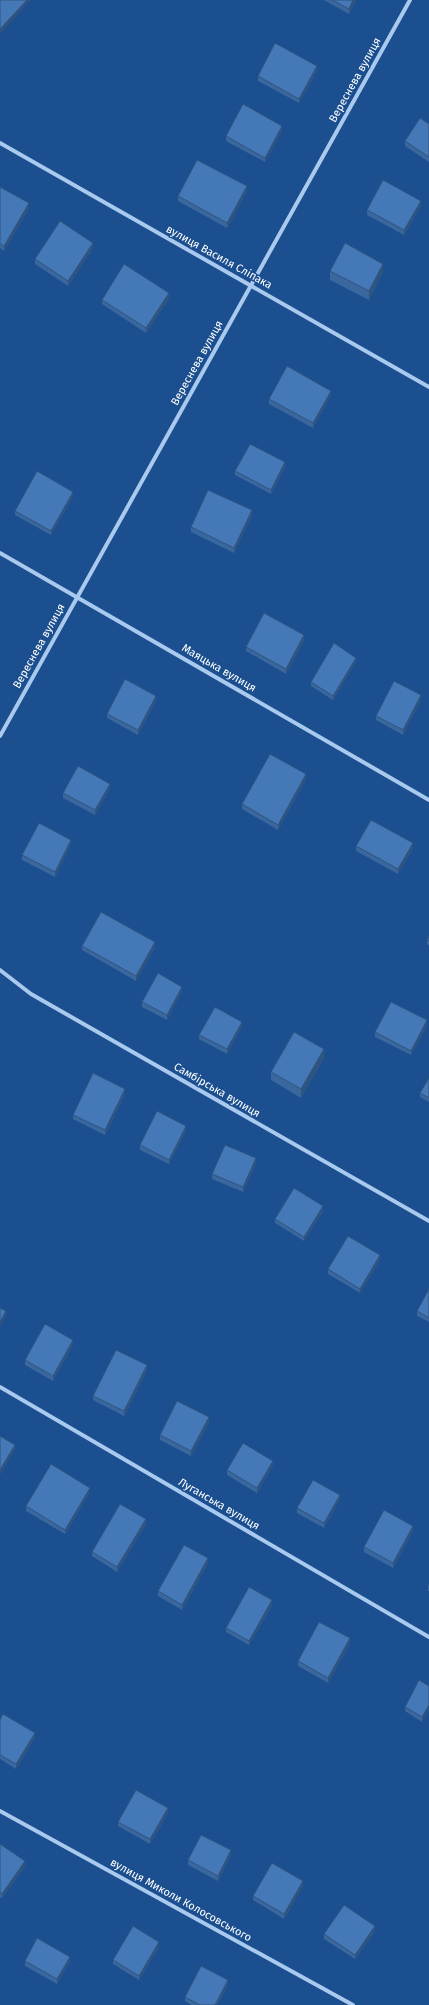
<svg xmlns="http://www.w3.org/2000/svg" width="429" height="2005" viewBox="0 0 429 2005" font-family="'Fira Sans',sans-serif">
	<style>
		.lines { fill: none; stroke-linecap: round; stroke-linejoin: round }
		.minor { stroke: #a9c9ee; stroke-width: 4 }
		.wall { fill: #3a679d }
		.shaded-wall { fill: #305480 }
		.building { fill: #4478b7; stroke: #305480 }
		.labels { text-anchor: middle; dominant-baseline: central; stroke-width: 3; stroke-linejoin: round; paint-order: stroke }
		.street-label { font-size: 11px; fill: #fff; stroke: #1b4f8f }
	</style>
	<rect width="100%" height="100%" fill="#1b4f8f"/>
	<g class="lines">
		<g class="minor">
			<polyline points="0,143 429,387"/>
			<polyline points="0,553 429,800"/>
			<polyline points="0,736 410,0"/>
			<polyline points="0,970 31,994 429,1221"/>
			<polyline points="0,1387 429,1637"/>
			<polyline points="0,1811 353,2005"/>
		</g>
	</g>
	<g class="wall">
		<polygon points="324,0 356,0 349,14"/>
		<polygon points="317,71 299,103 258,81 258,76"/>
		<polygon points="429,124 429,162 405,146 405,141"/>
		<polygon points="282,131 265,162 226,141 226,136"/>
		<polygon points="0,187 29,208 4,251 0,248"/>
		<polygon points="247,191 227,228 178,201 178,196"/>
		<polygon points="421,205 404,235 367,215 367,210"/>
		<polygon points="93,248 68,286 35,264 35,259"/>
		<polygon points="330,271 383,272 369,300 330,280"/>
		<polygon points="169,298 146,333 102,304 102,300"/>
		<polygon points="331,395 313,428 269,404 269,399"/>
		<polygon points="285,467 271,494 235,475 235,471"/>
		<polygon points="73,496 51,535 15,515 15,511"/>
		<polygon points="252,515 234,553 191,532 191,527"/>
		<polygon points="304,640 286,674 246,651 246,647"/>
		<polygon points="356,662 333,700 311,686 311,682"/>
		<polygon points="156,700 138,735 107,718 107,714"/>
		<polygon points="421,700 403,735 376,720 376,716"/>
		<polygon points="306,779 278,830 242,809 242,804"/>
		<polygon points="110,788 95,815 63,798 63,793"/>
		<polygon points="71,844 55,877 22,860 22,855"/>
		<polygon points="356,846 413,848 398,874 356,851"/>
		<polygon points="429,936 429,946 427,944 427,940"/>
		<polygon points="82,946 155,947 136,981 82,950"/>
		<polygon points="182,991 167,1020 142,1007 142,1002"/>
		<polygon points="427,1025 411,1055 375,1037 375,1032"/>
		<polygon points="242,1026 227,1054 199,1039 199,1035"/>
		<polygon points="324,1058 301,1098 271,1080 271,1072"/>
		<polygon points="429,1078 429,1102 420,1097 420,1093"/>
		<polygon points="125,1094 105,1135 73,1119 73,1115"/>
		<polygon points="186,1130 169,1164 140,1150 140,1145"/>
		<polygon points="256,1163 243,1192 212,1179 212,1174"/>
		<polygon points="323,1211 304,1241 275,1223 275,1219"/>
		<polygon points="380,1260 360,1293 328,1274 328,1269"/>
		<polygon points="429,1289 429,1322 417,1316 417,1311"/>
		<polygon points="73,1344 53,1381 25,1365 25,1360"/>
		<polygon points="147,1370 124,1416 93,1400 93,1396"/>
		<polygon points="209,1422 191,1456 160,1440 160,1435"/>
		<polygon points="273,1465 257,1493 227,1475 227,1470"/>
		<polygon points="90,1492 65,1534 26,1511 26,1506"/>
		<polygon points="340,1499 324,1528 297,1513 297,1508"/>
		<polygon points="146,1524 117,1572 92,1556 92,1552"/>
		<polygon points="413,1531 393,1568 364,1552 364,1547"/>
		<polygon points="208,1563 182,1610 158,1596 158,1591"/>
		<polygon points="429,1584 429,1591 428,1591 428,1586"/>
		<polygon points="272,1605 249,1645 226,1632 226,1628"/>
		<polygon points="350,1643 328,1683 298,1666 298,1661"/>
		<polygon points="429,1686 422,1722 405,1711 405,1707"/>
		<polygon points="0,1720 35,1737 16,1769 0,1759"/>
		<polygon points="168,1813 150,1844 118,1826 118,1822"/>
		<polygon points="0,1844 25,1866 2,1898 0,1897"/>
		<polygon points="231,1855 218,1881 188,1865 188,1860"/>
		<polygon points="303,1886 284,1919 253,1900 253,1896"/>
		<polygon points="375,1931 355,1959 324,1939 324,1934"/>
		<polygon points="159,1947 139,1980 113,1964 113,1960"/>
		<polygon points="25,1961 70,1961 57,1984 25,1966"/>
		<polygon points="228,1985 217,2005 191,2005 185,2001 185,1997"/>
	</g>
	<g class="shaded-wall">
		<polygon points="27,0 31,0 0,34 0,29"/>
		<polygon points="353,0 356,0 349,14 349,9"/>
		<polygon points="317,66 317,71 299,103 299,99"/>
		<polygon points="282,126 282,131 265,162 265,158"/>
		<polygon points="247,186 247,191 227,228 227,223"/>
		<polygon points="421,201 421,205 404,235 404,230"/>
		<polygon points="29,203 29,208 4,251 4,246"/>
		<polygon points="93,243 93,248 68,286 68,281"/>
		<polygon points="383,264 383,272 369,300 369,291"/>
		<polygon points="169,293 169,298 146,333 146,328"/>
		<polygon points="331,391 331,395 313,428 313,423"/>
		<polygon points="285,462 285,467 271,494 271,490"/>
		<polygon points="73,492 73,496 51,535 51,531"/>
		<polygon points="252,510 252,515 234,553 234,548"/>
		<polygon points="304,635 304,640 286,674 286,669"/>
		<polygon points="356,658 356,662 333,700 333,696"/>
		<polygon points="421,695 421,700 403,735 403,730"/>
		<polygon points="156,696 156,700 138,735 138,730"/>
		<polygon points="306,774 306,779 278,830 278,825"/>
		<polygon points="110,784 110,788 95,815 95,810"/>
		<polygon points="71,840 71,844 55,877 55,872"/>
		<polygon points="413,843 413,848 398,874 398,869"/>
		<polygon points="155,942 155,947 136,981 136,976"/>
		<polygon points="182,987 182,991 167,1020 167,1015"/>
		<polygon points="427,1020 427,1025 411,1055 411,1051"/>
		<polygon points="242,1022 242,1026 227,1054 227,1049"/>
		<polygon points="324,1049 324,1058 301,1098 301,1089"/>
		<polygon points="125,1089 125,1094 105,1135 105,1130"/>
		<polygon points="186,1126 186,1130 169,1164 169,1160"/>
		<polygon points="256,1158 256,1163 243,1192 243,1187"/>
		<polygon points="323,1206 323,1211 304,1241 304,1237"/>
		<polygon points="380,1255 380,1260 360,1293 360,1289"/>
		<polygon points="6,1311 6,1316 0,1327 0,1322"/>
		<polygon points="73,1340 73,1344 53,1381 53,1376"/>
		<polygon points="147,1365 147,1370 124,1416 124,1411"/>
		<polygon points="209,1417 209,1422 191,1456 191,1451"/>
		<polygon points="15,1445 15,1450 0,1475 0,1470"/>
		<polygon points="273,1461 273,1465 257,1493 257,1488"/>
		<polygon points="90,1488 90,1492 65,1534 65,1530"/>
		<polygon points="340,1495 340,1499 324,1528 324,1523"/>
		<polygon points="146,1519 146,1524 117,1572 117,1567"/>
		<polygon points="413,1526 413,1531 393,1568 393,1563"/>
		<polygon points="208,1558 208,1563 182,1610 182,1605"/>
		<polygon points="272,1600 272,1605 249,1645 249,1641"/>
		<polygon points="350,1638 350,1643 328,1683 328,1678"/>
		<polygon points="429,1705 429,1710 422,1722 422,1717"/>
		<polygon points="35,1733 35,1737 16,1769 16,1764"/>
		<polygon points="168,1808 168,1813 150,1844 150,1839"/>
		<polygon points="231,1850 231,1855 218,1881 218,1876"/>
		<polygon points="25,1861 25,1866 2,1898 2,1894"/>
		<polygon points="303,1881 303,1886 284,1919 284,1914"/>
		<polygon points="375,1926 375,1931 355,1959 355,1955"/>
		<polygon points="159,1942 159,1947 139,1980 139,1976"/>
		<polygon points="70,1957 70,1961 57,1984 57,1979"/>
		<polygon points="228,1980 228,1985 217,2005 215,2005"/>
	</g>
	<g class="building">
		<polygon points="0,0 27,0 0,29"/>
		<polygon points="332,0 353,0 349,9"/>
		<polygon points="275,43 317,66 299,99 258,76"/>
		<polygon points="243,104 282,126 265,158 226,136"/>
		<polygon points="420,118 429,124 429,157 405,141"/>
		<polygon points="197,160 247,186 227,223 178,196"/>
		<polygon points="383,180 421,201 404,230 367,210"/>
		<polygon points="0,187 29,203 4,246 0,244"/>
		<polygon points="60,221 93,243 68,281 35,259"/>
		<polygon points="345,243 383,264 369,291 330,271"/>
		<polygon points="124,264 169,293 146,328 102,300"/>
		<polygon points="287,366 331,391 313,423 269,399"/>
		<polygon points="250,444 285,462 271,490 235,471"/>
		<polygon points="37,471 73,492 51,531 15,511"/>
		<polygon points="208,490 252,510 234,548 191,527"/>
		<polygon points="264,613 304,635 286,669 246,647"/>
		<polygon points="334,643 356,658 333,696 311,682"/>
		<polygon points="125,679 156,696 138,730 107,714"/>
		<polygon points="394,681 421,695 403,730 376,716"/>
		<polygon points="270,754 306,774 278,825 242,804"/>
		<polygon points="78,766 110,784 95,810 63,793"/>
		<polygon points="371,820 413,843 398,869 356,846"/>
		<polygon points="39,823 71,840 55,872 22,855"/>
		<polygon points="101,912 155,942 136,976 82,946"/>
		<polygon points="429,936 429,941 427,940"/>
		<polygon points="158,973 182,987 167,1015 142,1002"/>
		<polygon points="391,1002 427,1020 411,1051 375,1032"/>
		<polygon points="215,1007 242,1022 227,1049 199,1035"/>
		<polygon points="294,1032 324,1049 301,1089 271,1072"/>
		<polygon points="93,1073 125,1089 105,1130 73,1115"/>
		<polygon points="429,1078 429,1098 420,1093"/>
		<polygon points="157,1111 186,1126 169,1160 140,1145"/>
		<polygon points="225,1145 256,1158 243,1187 212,1174"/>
		<polygon points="294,1188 323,1206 304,1237 275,1219"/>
		<polygon points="348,1236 380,1255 360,1289 328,1269"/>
		<polygon points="429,1289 429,1318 417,1311"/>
		<polygon points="0,1308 6,1311 0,1322"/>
		<polygon points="45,1324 73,1340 53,1376 25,1360"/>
		<polygon points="116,1350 147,1365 124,1411 93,1396"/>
		<polygon points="177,1401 209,1417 191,1451 160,1435"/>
		<polygon points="0,1436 15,1445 0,1470"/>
		<polygon points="243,1443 273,1461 257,1488 227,1470"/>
		<polygon points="51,1464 90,1488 65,1530 26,1506"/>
		<polygon points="313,1480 340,1495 324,1523 297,1508"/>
		<polygon points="120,1504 146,1519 117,1567 92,1552"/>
		<polygon points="384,1510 413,1526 393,1563 364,1547"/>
		<polygon points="184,1545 208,1558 182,1605 158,1591"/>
		<polygon points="249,1587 272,1600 249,1641 226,1628"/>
		<polygon points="319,1622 350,1638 328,1678 298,1661"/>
		<polygon points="419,1680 429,1686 429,1705 422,1717 405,1707"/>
		<polygon points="3,1714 35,1733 16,1764 0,1755 0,1720"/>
		<polygon points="136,1790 168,1808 150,1839 118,1822"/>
		<polygon points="201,1835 231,1850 218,1876 188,1860"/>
		<polygon points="0,1844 25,1861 2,1894 0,1892"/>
		<polygon points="272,1863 303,1881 284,1914 253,1896"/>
		<polygon points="344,1905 375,1926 355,1955 324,1934"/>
		<polygon points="133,1926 159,1942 139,1976 113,1960"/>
		<polygon points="37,1938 70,1957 57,1979 25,1961"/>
		<polygon points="201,1966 228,1980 215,2005 200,2005 185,1997"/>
	</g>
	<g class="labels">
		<g class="street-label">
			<text transform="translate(355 80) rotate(-61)">Вереснева вулиця</text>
			<text transform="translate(219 257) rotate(29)">вулиця Василя Сліпака</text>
			<text transform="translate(197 363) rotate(-61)">Вереснева вулиця</text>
			<text transform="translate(39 646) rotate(-61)">Вереснева вулиця</text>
			<text transform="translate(219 668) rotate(30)">Маяцька вулиця</text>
			<text transform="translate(217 1090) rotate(30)">Самбірська вулиця</text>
			<text transform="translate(219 1504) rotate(30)">Луганська вулиця</text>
			<text transform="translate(181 1900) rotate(29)">вулиця Миколи Колосовського</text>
		</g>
	</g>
</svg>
